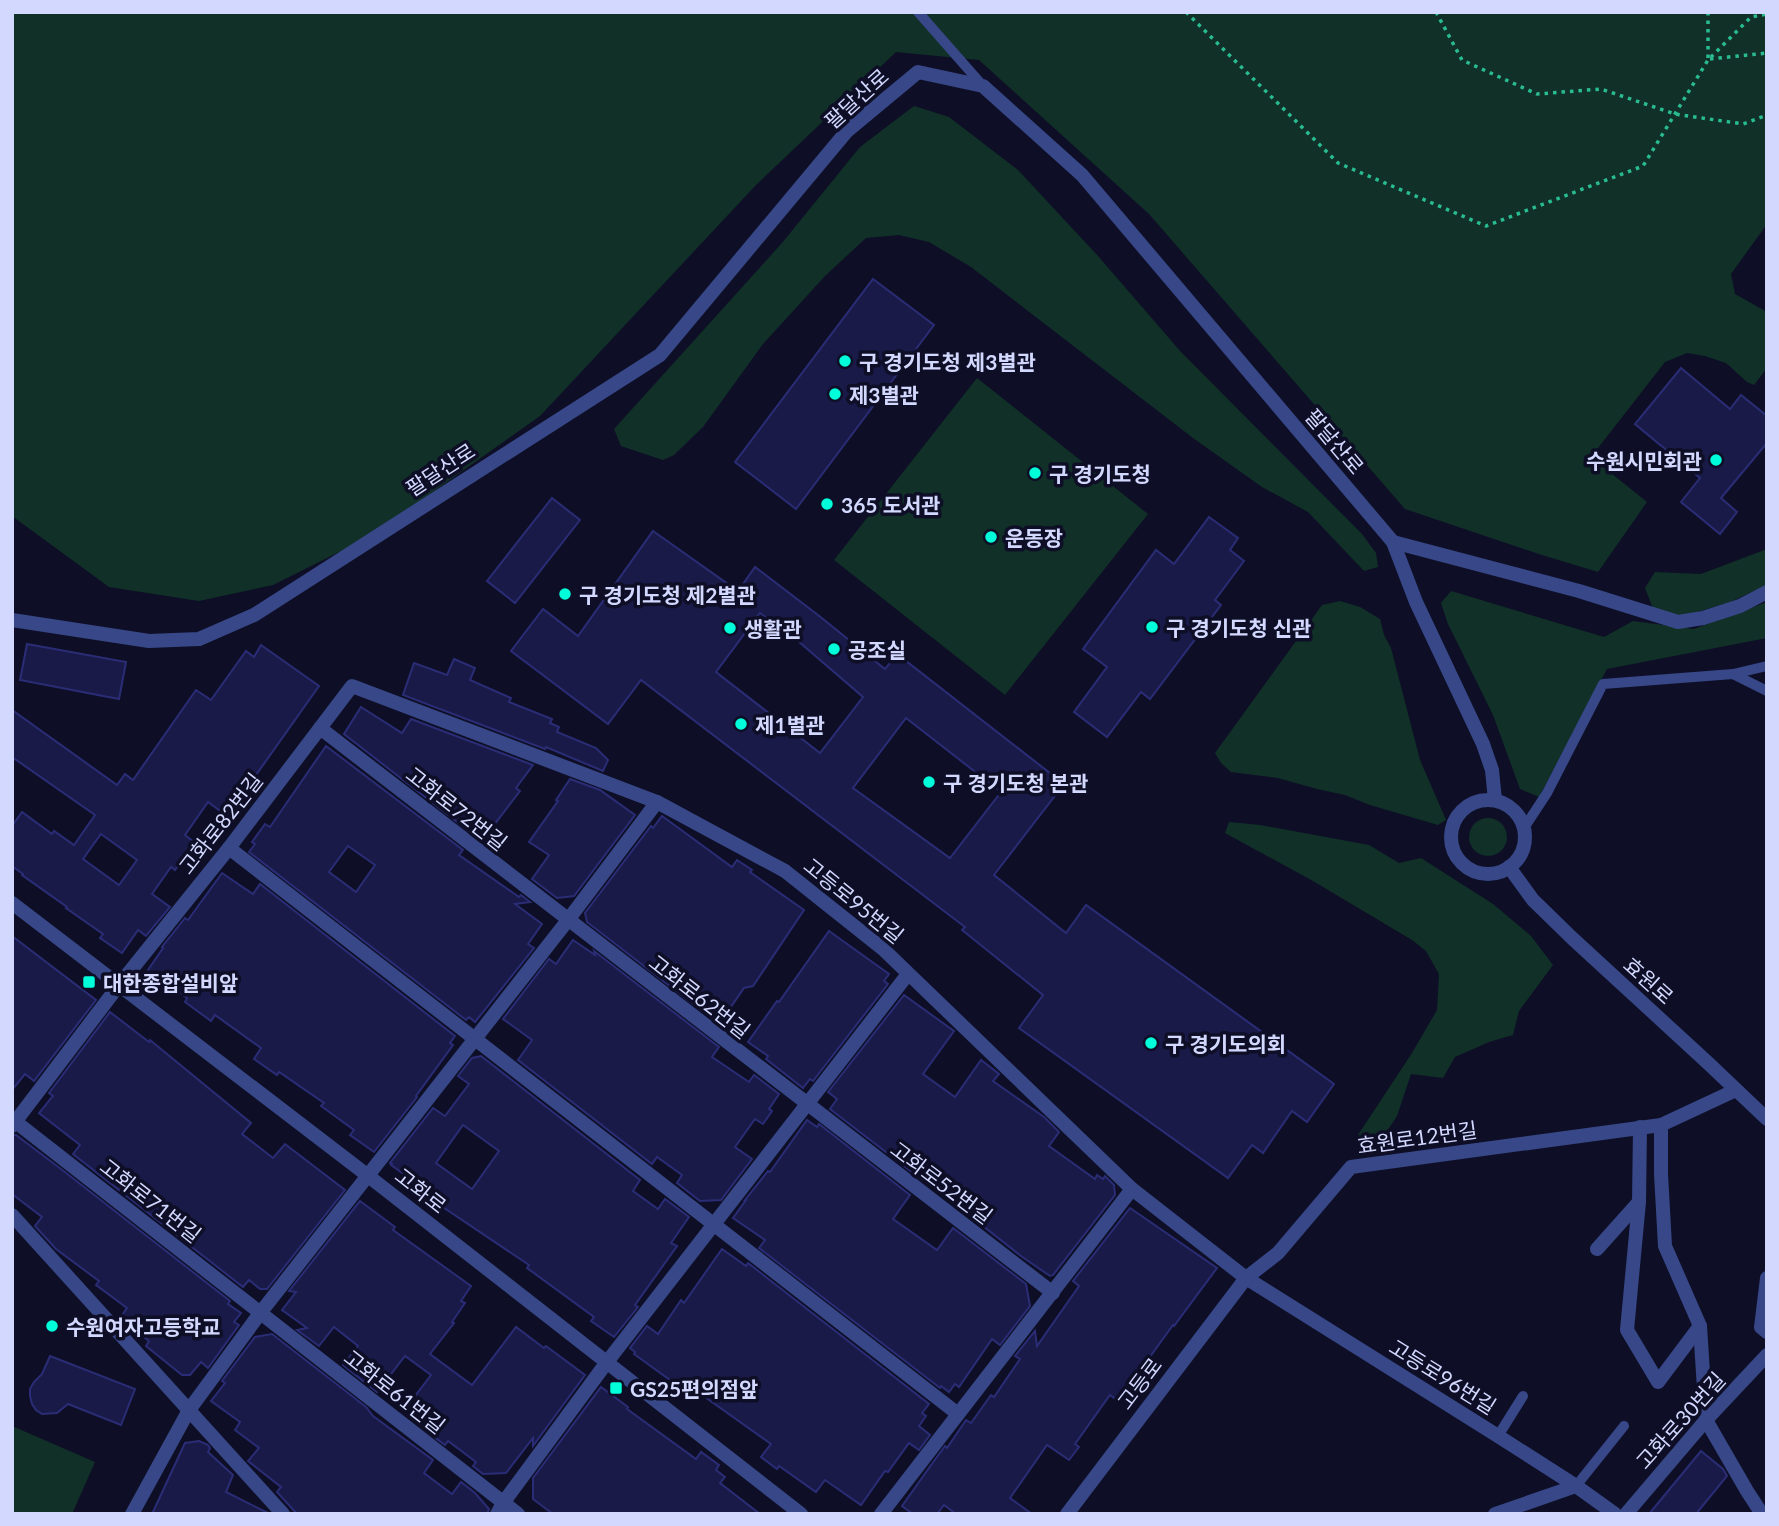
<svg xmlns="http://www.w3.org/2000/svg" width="1779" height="1526" viewBox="0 0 1779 1526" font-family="Lato,'Noto Sans KR',sans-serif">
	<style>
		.green { fill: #113028 }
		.building { fill: #191a48; stroke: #2a2d75; stroke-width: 2; fill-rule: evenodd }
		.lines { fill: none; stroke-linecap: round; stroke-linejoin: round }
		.path { stroke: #2abc91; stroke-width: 3.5; stroke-dasharray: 3.5 5; stroke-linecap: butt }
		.service { stroke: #374787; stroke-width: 10 }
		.minor { stroke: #374787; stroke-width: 14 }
		.tertiary { stroke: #374787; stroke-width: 14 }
		.poi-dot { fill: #00fedb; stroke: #0e0f26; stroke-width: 2.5 }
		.labels { text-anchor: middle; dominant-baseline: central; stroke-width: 7; stroke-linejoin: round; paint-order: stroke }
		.street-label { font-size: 21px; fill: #d3d8ff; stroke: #0e0f26 }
		.poi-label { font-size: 21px; font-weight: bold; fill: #d3d8ff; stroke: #0e0f26; text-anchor: start }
	</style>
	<rect width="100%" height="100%" fill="#0e0f26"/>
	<g class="green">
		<polygon points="12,12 1767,12 1767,224 1731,274 1735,294 1767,312 1767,368 1754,385 1747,382 1726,363 1705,356 1687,353 1665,362 1591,457 1647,502 1598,572 1542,555 1405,509 1149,214 979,60 896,52 756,185 540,416 371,536 273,585 199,601 109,587 12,516"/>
		<polygon points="914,106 949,117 1018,170 1098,256 1181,352 1362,534 1376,553 1378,567 1364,571 1308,512 1262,487 1193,438 971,267 929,242 899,235 866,238 825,276 763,344 703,427 674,455 663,460 621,446 614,429 782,243 860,147"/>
		<polygon points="977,378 1148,514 1005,695 834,560"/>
		<polygon points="1767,549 1767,585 1730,602 1677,618 1654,611 1645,588 1655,572 1701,574"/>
		<polygon points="1451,591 1604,637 1633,621 1694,629 1767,602 1767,638 1607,669 1539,797 1520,789 1493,715 1448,624 1441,603"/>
		<polygon points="1340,601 1360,607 1380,619 1384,635 1391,648 1420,760 1446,820 1438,825 1370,805 1345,795 1317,789 1278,778 1231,772 1221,763 1215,753 1322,605"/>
		<circle cx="1488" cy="837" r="19"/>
		<polygon points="1229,822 1260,825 1369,845 1399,863 1421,858 1493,904 1531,936 1553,965 1519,1011 1513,1035 1489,1042 1455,1057 1443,1078 1411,1074 1397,1116 1382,1139 1360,1149 1358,1135 1412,1053 1437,1010 1439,974 1426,951 1412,940 1313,881 1225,833"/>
		<polygon points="12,1426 95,1462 72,1514 12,1514"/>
	</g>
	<g class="building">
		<polygon points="873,279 934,325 796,509 735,462"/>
		<polygon points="1681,368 1730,409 1741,395 1767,416 1767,443 1721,498 1737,512 1720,534 1681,502 1700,478 1635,424"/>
		<polygon points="552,498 580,520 515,603 487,581"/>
		<polygon points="1209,517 1238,538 1230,550 1244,561 1215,600 1221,605 1150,699 1141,692 1107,737 1074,712 1107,667 1083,649 1156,550 1174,564"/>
		<path d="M 653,531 L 738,591 L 755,567 L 818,615 L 885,669 L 897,654 L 1064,784 L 994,875 L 1066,933 L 1086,905 L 1334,1084 L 1307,1122 L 1292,1111 L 1263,1153 L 1252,1145 L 1228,1178 L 1019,1028 L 1043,995 L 962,930 L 965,927 L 641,680 L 608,724 L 511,651 L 543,609 L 578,636 ZM 760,613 L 798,641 L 863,697 L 820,753 L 716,672 ZM 906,718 L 1001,792 L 950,858 L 853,788 Z"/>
		<polygon points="27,644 126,662 119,699 20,680"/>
		<path d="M 261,645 L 319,686 L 227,816 L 208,802 L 185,835 L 194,842 L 175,870 L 171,867 L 152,894 L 170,907 L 146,936 L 138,930 L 122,953 L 100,938 L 103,934 L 66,908 L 67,907 L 22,875 L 23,874 L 12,866 L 12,826 L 22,812 L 52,834 L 54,831 L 74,845 L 95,815 L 12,757 L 12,710 L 117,785 L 125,774 L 133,780 L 196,690 L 211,700 L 246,651 L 254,657 ZM 101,834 L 137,860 L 119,885 L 83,859 Z"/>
		<polygon points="454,659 475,668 470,680 511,698 509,702 552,719 550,723 559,727 557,732 596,748 608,760 603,771 546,747 545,749 403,695 414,663 447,675"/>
		<polygon points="361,707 402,733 411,719 533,765 516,788 520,791 487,834 479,828 474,835 344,734"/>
		<path d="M 326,746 L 463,850 L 459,855 L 519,897 L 521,895 L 530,902 L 515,904 L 542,924 L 528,944 L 534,948 L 475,1022 L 469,1017 L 466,1020 L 249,852 L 255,844 L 252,842 L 265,824 L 270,827 ZM 348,846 L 375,865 L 356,892 L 329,872 Z"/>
		<polygon points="570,779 600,790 635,815 574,896 557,898 532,879 549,855 529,842 558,801 556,800"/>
		<polygon points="662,816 732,867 737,860 752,870 750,872 804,910 753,986 744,988 719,1024 587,922 585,913 651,826 653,828"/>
		<polygon points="222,873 253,894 260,884 455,1036 450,1043 453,1045 416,1096 417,1097 374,1152 350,1135 354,1130 321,1106 324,1103 279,1072 277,1075 254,1059 261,1048 215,1015 211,1021 185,1002 187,998 148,970 163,948 162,947 185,918 188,920"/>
		<polygon points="829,931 889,974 884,981 888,984 813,1081 810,1079 803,1088 766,1059 768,1056 748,1042 777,1001 779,1002"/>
		<polygon points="12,936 96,1000 34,1081 25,1074 12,1090"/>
		<polygon points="573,940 595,955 594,951 719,1047 712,1057 749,1082 754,1075 779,1094 769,1109 772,1111 763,1124 755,1119 735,1147 752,1159 721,1200 700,1201 677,1183 682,1175 657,1157 652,1164 518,1060 532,1040 503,1019 549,959 556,964"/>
		<polygon points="904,995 954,1031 923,1074 955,1097 981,1060 999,1074 993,1081 1044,1117 1059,1132 1049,1146 1095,1179 1097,1175 1103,1179 1105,1176 1114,1185 1115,1195 1053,1275 1050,1276 1021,1256 949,1199 952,1195 923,1176 921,1179 830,1109 837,1099 828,1092"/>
		<polygon points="110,1012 149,1042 150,1040 251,1123 242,1134 273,1158 285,1144 345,1190 267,1289 260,1289 249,1280 243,1287 73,1154 80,1145 39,1113 53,1096 49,1093"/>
		<path d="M 481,1056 L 640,1180 L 633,1191 L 658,1209 L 665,1199 L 689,1217 L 671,1243 L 677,1246 L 635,1305 L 638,1307 L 614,1337 L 591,1321 L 594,1317 L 527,1268 L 529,1265 L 413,1187 L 416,1183 L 391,1165 L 392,1164 L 390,1163 L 433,1108 L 445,1116 L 469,1084 L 458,1076 L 472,1058 ZM 463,1125 L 499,1151 L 472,1189 L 436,1163 Z"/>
		<polygon points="807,1120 817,1127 819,1124 910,1195 893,1219 937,1250 953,1228 1026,1284 1030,1306 1000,1345 992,1339 959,1387 955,1384 949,1392 941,1386 940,1388 759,1248 765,1240 733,1218 746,1200 745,1200 768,1171 770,1172"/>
		<polygon points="12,1135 16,1135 61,1169 230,1301 228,1304 241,1313 234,1322 239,1325 208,1368 201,1362 190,1375 182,1375 146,1346 149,1341 120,1318 127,1308 96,1285 99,1281 56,1249 35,1226 42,1217 12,1194"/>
		<polygon points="360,1201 395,1227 393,1230 471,1286 461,1301 465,1303 452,1322 454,1323 430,1354 472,1385 516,1327 544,1348 546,1346 585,1375 533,1446 533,1438 506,1473 483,1474 473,1466 476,1462 448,1441 445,1445 425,1430 432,1421 409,1404 431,1375 405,1356 377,1392 343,1365 358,1346 334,1327 319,1346 297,1330 307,1328 282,1310 296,1292 289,1291"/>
		<polygon points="1130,1208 1217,1268 1174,1326 1173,1325 1118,1401 1110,1395 1075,1444 1079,1447 1069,1460 1047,1445 1010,1498 1032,1514 956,1514 944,1505 937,1514 913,1514 902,1506 934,1461 945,1446 947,1448 966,1420 971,1423 991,1395 994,1397 1020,1359 1015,1356 1035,1331 1037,1346 1079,1286 1073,1281"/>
		<polygon points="722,1249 746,1266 748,1263 929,1404 922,1413 926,1416 919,1426 930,1435 919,1450 909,1443 888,1472 885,1471 861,1505 825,1480 816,1492 779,1466 777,1469 761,1457 771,1444 695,1390 692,1396 634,1354 635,1352 630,1348 647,1326 658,1334 681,1300 684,1303"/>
		<polygon points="272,1334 366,1407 373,1416 433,1460 424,1473 452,1494 461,1482 475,1493 489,1509 487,1514 297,1514 277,1492 281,1487 248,1461 259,1448 235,1430 240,1422 211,1401 225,1383 222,1381 255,1337"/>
		<polygon points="50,1356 135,1389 121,1425 68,1404 57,1413 42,1414 36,1410 32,1404 30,1396 30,1389 34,1382 42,1374"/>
		<polygon points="601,1387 628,1407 627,1409 696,1459 701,1452 719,1465 716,1470 725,1477 720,1483 760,1514 553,1514 533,1499 533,1478"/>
		<polygon points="199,1441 208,1445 210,1448 208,1452 233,1475 226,1492 270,1514 152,1514 185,1443"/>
		<polygon points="1701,1451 1723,1469 1727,1476 1696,1514 1649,1514"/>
	</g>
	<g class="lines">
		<g class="path">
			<polyline points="1186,12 1338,163 1486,226 1643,166 1708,60 1751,17 1767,14"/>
			<polyline points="1436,12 1462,60 1537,94 1601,89 1675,114 1743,124 1767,115"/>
			<polyline points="1708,12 1708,59"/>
			<polyline points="1710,59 1767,53"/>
		</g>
		<g class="service">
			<polyline points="918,12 983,86"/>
			<polyline points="1733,674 1767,691"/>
			<polyline points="1524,828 1547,793 1603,684 1733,674 1767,666"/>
			<polyline points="1498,1436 1523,1396"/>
			<polyline points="1576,1486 1624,1426"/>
		</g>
		<g class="minor">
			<polyline points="1393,542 1579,591 1678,622 1703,618 1740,606 1767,592"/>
			<polyline points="320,728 1053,1293"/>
			<polyline points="229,848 958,1414"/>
			<polyline points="12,1119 518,1514"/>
			<polyline points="1661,1125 1661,1174 1665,1246 1700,1326 1706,1420 1747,1491 1762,1514"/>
			<polyline points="12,1126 119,985 229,848 352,686 657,802 785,871 883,949 1132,1189 1246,1278 1498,1436 1576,1486 1615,1514"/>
			<polyline points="1639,1202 1627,1330 1658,1382 1700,1326"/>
			<polyline points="12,1215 283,1514"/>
			<polyline points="1597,1249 1639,1202 1640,1127"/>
			<polyline points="1767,1278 1761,1327 1767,1332"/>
			<polyline points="132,1514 189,1410 261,1312 568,920 657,802"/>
			<polyline points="497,1514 503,1503 607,1362 908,974"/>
			<polyline points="881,1514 1132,1189"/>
			<polyline points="1067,1514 1246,1278 1278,1253 1351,1167 1661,1125 1736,1090"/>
			<polyline points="1495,1514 1576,1486"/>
			<polyline points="1626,1514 1706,1420 1767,1355"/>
		</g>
		<g class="tertiary">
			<polyline points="12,620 149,641 199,639 254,615 660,355 847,131 918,72 983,86 1082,175 1393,542 1416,602 1483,744 1492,770 1495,800"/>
			<circle cx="1488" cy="837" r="37"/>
			<polyline points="1509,867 1533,900 1572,938 1708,1063 1767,1119"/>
			<polyline points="12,903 367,1175 801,1514"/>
		</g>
	</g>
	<g class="poi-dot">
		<circle cx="845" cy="361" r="7"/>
		<circle cx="835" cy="394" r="7"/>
		<circle cx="1716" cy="460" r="7"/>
		<circle cx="1035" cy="473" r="7"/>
		<circle cx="827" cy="504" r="7"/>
		<circle cx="991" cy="537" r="7"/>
		<circle cx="565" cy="594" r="7"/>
		<circle cx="1152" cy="627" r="7"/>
		<circle cx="730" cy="628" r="7"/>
		<circle cx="834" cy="649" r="7"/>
		<circle cx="741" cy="724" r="7"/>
		<circle cx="929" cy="782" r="7"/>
		<rect x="82" y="975" width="14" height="14" rx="3.5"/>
		<circle cx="1151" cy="1043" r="7"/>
		<circle cx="52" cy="1326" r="7"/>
		<rect x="609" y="1381" width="14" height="14" rx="3.5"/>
	</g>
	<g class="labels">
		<g class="street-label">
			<text transform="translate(856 98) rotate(-42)">팔달산로</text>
			<text transform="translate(1335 441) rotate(50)">팔달산로</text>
			<text transform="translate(440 469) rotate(-33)">팔달산로</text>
			<text transform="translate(457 808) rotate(38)">고화로72번길</text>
			<text transform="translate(220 823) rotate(-52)">고화로82번길</text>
			<text transform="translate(854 900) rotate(39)">고등로95번길</text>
			<text transform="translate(1649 980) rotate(42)">효원로</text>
			<text transform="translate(700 996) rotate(38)">고화로62번길</text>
			<text transform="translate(1417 1137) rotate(-8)">효원로12번길</text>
			<text transform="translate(942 1182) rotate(37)">고화로52번길</text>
			<text transform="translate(421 1190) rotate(38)">고화로</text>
			<text transform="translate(151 1200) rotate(38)">고화로71번길</text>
			<text transform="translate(1443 1376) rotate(32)">고등로96번길</text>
			<text transform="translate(1139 1383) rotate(-53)">고등로</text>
			<text transform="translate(395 1391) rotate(38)">고화로61번길</text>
			<text transform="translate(1680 1420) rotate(-48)">고화로30번길</text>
		</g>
		<g class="poi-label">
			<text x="859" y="361">구 경기도청 제3별관</text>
			<text x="849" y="394">제3별관</text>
			<text x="1702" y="460" text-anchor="end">수원시민회관</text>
			<text x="1049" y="473">구 경기도청</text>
			<text x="841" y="504">365 도서관</text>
			<text x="1005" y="537">운동장</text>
			<text x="579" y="594">구 경기도청 제2별관</text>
			<text x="1166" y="627">구 경기도청 신관</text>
			<text x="744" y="628">생활관</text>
			<text x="848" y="649">공조실</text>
			<text x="755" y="724">제1별관</text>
			<text x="943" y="782">구 경기도청 본관</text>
			<text x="103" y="982">대한종합설비앞</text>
			<text x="1165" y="1043">구 경기도의회</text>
			<text x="66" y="1326">수원여자고등학교</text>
			<text x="630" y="1388">GS25편의점앞</text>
		</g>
	</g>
	<rect width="1779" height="1526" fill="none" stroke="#d3d8ff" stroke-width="28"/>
</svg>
